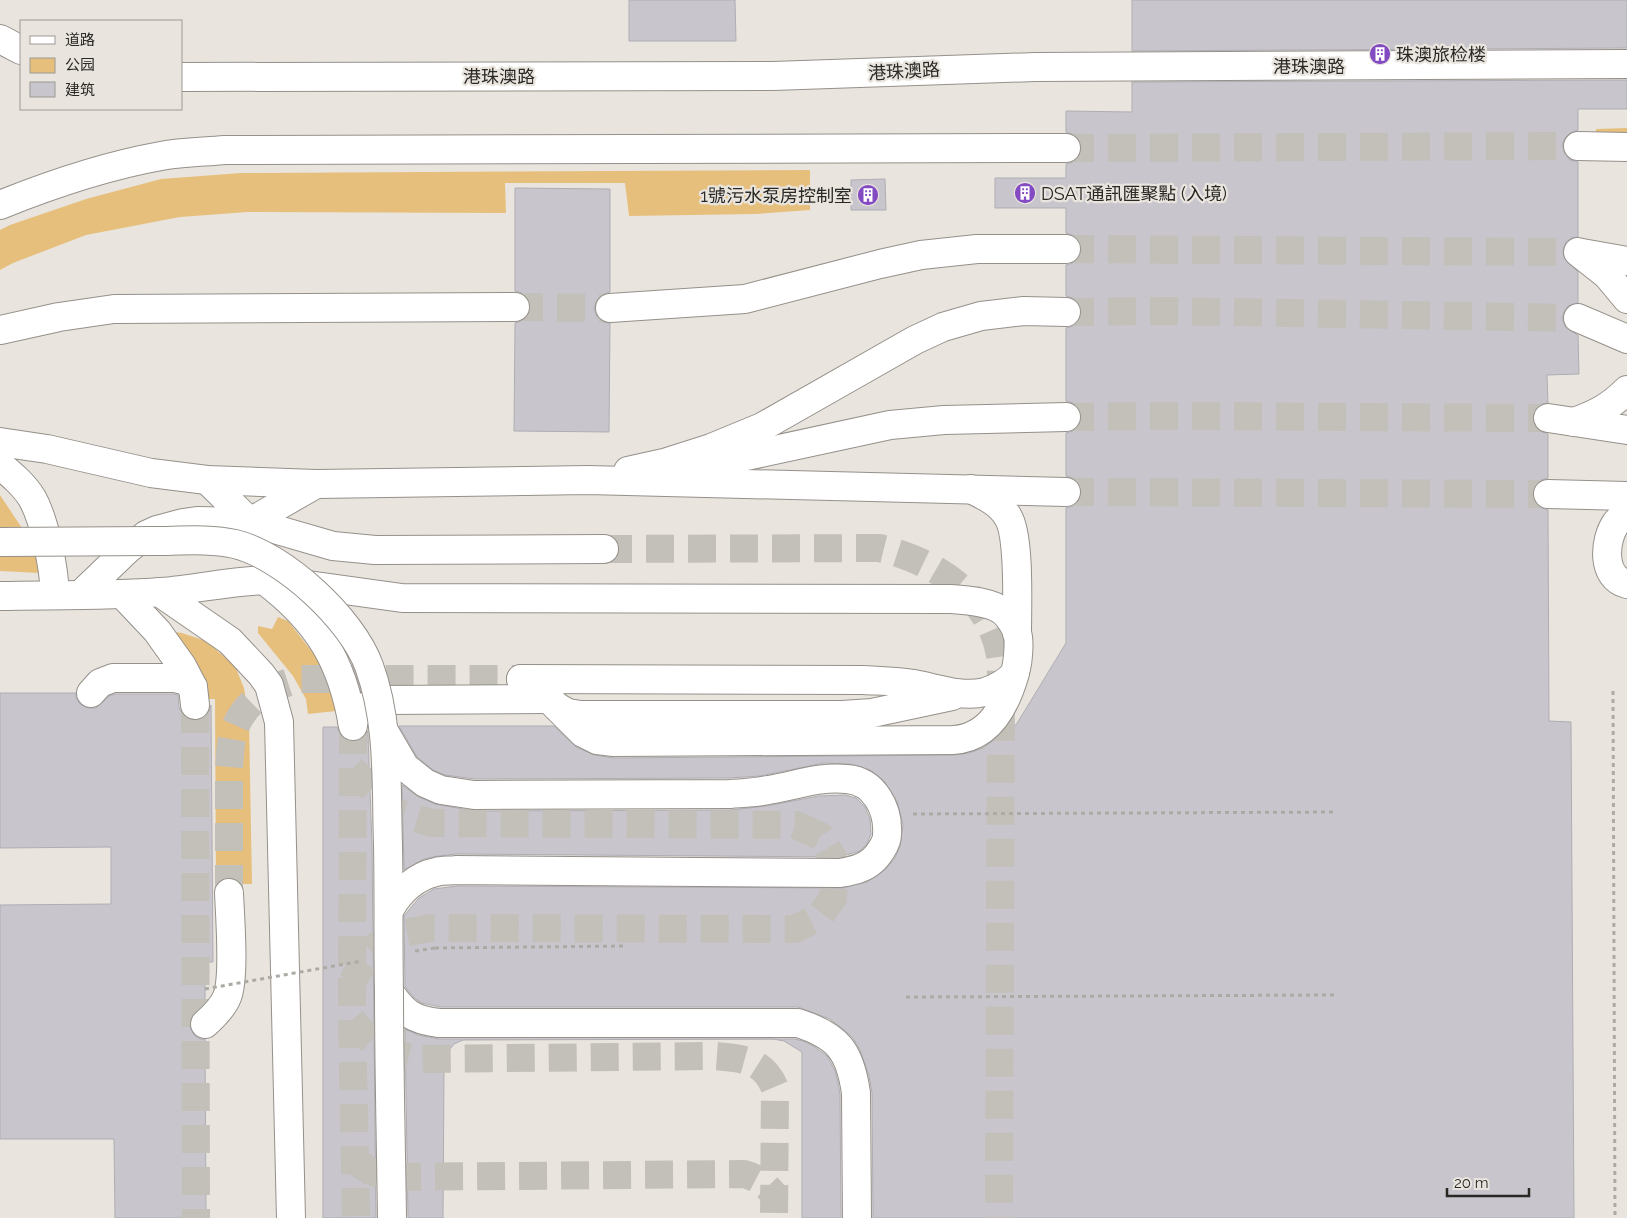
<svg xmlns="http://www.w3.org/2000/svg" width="1627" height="1218" viewBox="0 0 1627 1218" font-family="Raleway,'Noto Sans SC',sans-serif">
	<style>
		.green { fill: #e7bf7d }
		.building { fill: #c8c5cc; stroke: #afadb4 }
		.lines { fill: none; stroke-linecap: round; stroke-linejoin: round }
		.minor-tunnel { stroke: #c3bfb9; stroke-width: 28; stroke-dasharray: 28 14; stroke-linecap: butt }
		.major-tunnel { stroke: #c3bfb9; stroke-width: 28; stroke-dasharray: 28 14; stroke-linecap: butt }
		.minor-casing { stroke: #95908a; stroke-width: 30 }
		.major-casing { stroke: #95908a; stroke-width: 30 }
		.path { stroke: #adaaa4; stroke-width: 3; stroke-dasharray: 4 4; stroke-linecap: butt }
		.minor { stroke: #fff; stroke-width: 28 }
		.major { stroke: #fff; stroke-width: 28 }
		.minor-bridge-casing { stroke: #95908a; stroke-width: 30; stroke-linecap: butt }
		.path-bridge { stroke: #adaaa4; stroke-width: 3; stroke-dasharray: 4 4; stroke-linecap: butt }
		.minor-bridge { stroke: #fff; stroke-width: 28 }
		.labels { text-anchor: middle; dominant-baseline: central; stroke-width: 4.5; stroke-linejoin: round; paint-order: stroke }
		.poi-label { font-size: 18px; fill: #292825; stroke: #e9e5de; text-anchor: start }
		.street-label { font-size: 18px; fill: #292825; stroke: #e9e5de }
	</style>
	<rect width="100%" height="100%" fill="#e9e5de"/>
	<g class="green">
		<polygon points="1627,128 1627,145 1597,145 1596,129"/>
		<polygon points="810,170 810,210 756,214 629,216 625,183 505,183 506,213 248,212 180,217 86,235 13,263 0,270 0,230 10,225 86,199 161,179 241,173"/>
		<polygon points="0,495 22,528 41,568 40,573 0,571"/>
		<polygon points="278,617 288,621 324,667 336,711 308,714 306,699 293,676 258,633 258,626 272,629"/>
		<polygon points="175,632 182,633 206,641 235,666 244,688 249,720 252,884 216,884 215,699 208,699 199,678"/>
	</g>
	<g class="building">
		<polygon points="629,0 735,0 736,41 629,41"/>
		<polygon points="1132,0 1627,0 1627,48 1132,51"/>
		<polygon points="1627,80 1627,109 1578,109 1578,130 1570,133 1565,138 1562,145 1565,154 1570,160 1578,162 1578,237 1572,238 1566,242 1563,250 1564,258 1578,272 1578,303 1568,306 1564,312 1562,319 1566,328 1578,335 1579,374 1547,375 1548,403 1542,404 1536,408 1533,416 1534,424 1538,430 1548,434 1548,478 1541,480 1535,485 1532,494 1534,501 1539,507 1548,510 1549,721 1571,722 1574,1218 873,1218 872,1093 869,1076 860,1050 853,1038 843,1029 830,1019 798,1007 440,1007 422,1003 414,998 407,989 405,986 404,916 419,898 434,889 457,886 843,888 867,882 886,869 895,858 900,846 903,825 897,801 884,781 872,771 850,764 824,763 760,776 729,778 475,779 445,775 433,770 417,757 399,726 554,726 576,747 595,755 614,758 955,755 969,753 983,748 998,737 1009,725 1016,725 1066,643 1066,508 1073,506 1079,501 1082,492 1079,484 1075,479 1066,476 1066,433 1075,430 1079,425 1082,417 1079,408 1073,403 1066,401 1066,328 1073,326 1079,321 1082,312 1079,304 1075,299 1066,296 1066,265 1073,263 1079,257 1082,249 1080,242 1074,236 1066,233 1066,208 995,208 995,178 1066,178 1066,164 1073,162 1079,156 1082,147 1079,140 1074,135 1066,132 1066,111 1132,112 1132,82"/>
		<polygon points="885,179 886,210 851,210 851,180"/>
		<polygon points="515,188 610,189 610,292 601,295 596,302 594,309 597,317 603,322 610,323 609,432 514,431 515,323 523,320 528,315 531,307 528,299 522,293 515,291"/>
		<polygon points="0,693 76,693 76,698 80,704 88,708 96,708 109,696 116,694 173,694 178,695 179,707 183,715 188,719 196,721 205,717 209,712 211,705 213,962 205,962 205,1002 190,1019 190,1027 194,1035 200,1039 205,1039 206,1218 115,1218 114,1139 0,1139 0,905 111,904 111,847 0,848"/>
		<polygon points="323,727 337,727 341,736 349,741 356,741 363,738 368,731 368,734 372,845 376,1218 323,1218"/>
		<polygon points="402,785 419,797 435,804 474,811 731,810 766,806 819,796 845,795 856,798 865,807 870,819 871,834 867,844 860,851 839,857 456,854 438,856 424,859 404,870"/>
		<polygon points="405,1029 418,1035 439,1039 795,1039 806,1042 815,1047 828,1057 835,1071 838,1082 840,1094 841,1218 802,1218 802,1052 784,1041 773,1039 463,1040 454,1044 447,1053 444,1069 443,1218 408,1218"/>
	</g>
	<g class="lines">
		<g class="minor-tunnel">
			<polyline points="1066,148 1578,146"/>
			<path d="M 604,549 L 879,548 C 937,561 996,600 1001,664 L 999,1218"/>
			<polyline points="195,705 196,1218"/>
			<polyline points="353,726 352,1020 356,1218"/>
			<polyline points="352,769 395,812 432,823 796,825 820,836 832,856 834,877 833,898 819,917 795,929 431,928 391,935 370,951 352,982"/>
			<path d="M 229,893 L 229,768 C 230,757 230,744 233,733 C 244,700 270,687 300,679 L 521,679"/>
			<path d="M 352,1020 C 376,1048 380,1051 416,1059 L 713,1056 C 741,1058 763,1059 775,1088 L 774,1218"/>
			<path d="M 355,1161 L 370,1171 L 389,1177 L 744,1174 C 758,1178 765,1183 774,1195"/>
		</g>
		<g class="major-tunnel">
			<polyline points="1066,249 1578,252"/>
			<polyline points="515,307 610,308"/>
			<polyline points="1066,312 1168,311 1578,318"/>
			<polyline points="1066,417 1169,416 1548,418"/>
			<polyline points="1066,492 1548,494"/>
		</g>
		<g class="minor-casing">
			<g id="minor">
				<polyline points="0,39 21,50"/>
				<polyline points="181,77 773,76 1035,67 1627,64"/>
				<polyline points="1578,146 1627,147"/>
				<path d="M 0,205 C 52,184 105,166 161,156 C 182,152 204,152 225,150 L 1066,148"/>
				<path d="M 0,465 C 12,475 24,485 32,498 C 45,521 54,568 55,595"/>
				<polyline points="207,480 250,522 333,546 375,550 604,549"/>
				<path d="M 971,489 C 985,496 1000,503 1008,517 C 1020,536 1017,607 1017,633"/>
				<path d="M 1627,511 C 1624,515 1619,519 1616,523 C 1604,540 1601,578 1627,584"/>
				<path d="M 264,580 C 317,620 342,660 353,726"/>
				<polyline points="159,592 230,641 261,674 269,685 279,722 291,1218"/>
				<polyline points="122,594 157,631 182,666 193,687 195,705"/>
				<polyline points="80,595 128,549 146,535 157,530 183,523 197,521 250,522 316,484"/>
				<path d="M 0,596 C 54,595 108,596 161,592 C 198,589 235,580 272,580 L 402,598 L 951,599 C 966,600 994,602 1005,613 C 1009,617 1016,627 1017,633 C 1020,640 1018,668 1014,674 C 1008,682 995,689 985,692 C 962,698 936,688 914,684 C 897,681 881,681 864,680 L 521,679"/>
				<path d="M 521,679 L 534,685 L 542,692 L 583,733 L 597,740 L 614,742 L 953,740 C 990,738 1006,705 1015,673"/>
				<polyline points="91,693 100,683 113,678 175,678 184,680 193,687"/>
				<polyline points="557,707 568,713 581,715 842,715 872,713 952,696"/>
				<path d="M 352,721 C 363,707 367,704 384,700 L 549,699"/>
				<path d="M 389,991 C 403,1012 412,1020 439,1023 L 798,1023 C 838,1036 850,1051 856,1093 L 857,1218"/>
				<path d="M 205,1024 C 214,1016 223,1007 227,997 C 235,978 230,917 229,893"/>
			</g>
		</g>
		<g class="major-casing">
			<g id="major">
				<polyline points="1578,252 1607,275 1627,299"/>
				<polyline points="1582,253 1627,261"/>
				<polyline points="610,308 745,299 880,264 921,255 977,249 1066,249"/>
				<polyline points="1578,318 1627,339"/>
				<polyline points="0,330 59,317 114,309 515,307"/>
				<polyline points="1548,418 1627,430"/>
				<path d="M 1574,422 C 1596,414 1610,407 1627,390"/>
				<polyline points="0,442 47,449 151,473 207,480 316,484 588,480 1066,492"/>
				<polyline points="696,467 890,425 944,420 1066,417"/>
				<polyline points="628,471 664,463 711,448 762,427 915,340 943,327 981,316 1024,311 1066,312"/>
				<polyline points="1548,494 1627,496"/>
			</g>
		</g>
		<g class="path">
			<polyline points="1613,691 1615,1218"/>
			<polyline points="913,814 1336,812"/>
			<polyline points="435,948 626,946"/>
			<polyline points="906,997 1336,995"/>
		</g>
		<use href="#minor" class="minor"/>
		<use href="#major" class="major"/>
		<g class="minor-bridge-casing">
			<g id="minor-bridge">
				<path d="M 0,542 C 51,542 101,541 152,541 C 179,541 209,538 235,544 C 284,556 352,619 369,666 C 390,723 386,786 388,845 C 389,895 388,943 389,992 C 389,1068 391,1143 392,1218"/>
				<path d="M 384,731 L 405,767 L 425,783 L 441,790 L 474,795 L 730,794 C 742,793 755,793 768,790 C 795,786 818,776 847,779 C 874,781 889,809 887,835 C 887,843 878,856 872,861 C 863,869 851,871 840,873 L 456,870 C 450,871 442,870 436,872 C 416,876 399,892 390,909"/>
			</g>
		</g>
		<g class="path-bridge">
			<polyline points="415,951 435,948"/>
			<polyline points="205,989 362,961"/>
		</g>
		<use href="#minor-bridge" class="minor-bridge"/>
	</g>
	<defs>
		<g id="building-disc" transform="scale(1.125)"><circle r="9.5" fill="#834ac1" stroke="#e9e5de"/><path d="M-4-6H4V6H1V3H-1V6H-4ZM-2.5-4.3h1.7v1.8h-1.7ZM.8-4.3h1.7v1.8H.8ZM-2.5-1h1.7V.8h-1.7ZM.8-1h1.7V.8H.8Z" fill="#fff"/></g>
	</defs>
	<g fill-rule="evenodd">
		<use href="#building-disc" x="1380" y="54"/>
		<use href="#building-disc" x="1025" y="193"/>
		<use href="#building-disc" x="868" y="195"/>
	</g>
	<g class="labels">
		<g class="poi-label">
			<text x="1396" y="54">珠澳旅检楼</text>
			<text x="1041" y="193">DSAT通訊匯聚點 (入境)</text>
			<text x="852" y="195" text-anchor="end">1號污水泵房控制室</text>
		</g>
		<g class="street-label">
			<text x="1309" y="66">港珠澳路</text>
			<text transform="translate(904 71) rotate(-3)">港珠澳路</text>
			<text x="499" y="76">港珠澳路</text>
		</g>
	</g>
	<rect x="20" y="20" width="162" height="90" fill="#e9e5de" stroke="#9c9994"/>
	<rect x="30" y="36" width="25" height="8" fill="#ffffff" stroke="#9c9994"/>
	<text x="65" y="45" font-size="15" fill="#292825">道路</text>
	<rect x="30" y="58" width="25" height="15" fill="#e7bf7d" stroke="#9c9994"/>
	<text x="65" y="70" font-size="15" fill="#292825">公园</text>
	<rect x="30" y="82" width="25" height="15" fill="#c8c5cc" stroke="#9c9994"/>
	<text x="65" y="95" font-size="15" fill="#292825">建筑</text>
	<path d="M1447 1188v8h82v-8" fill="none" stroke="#292825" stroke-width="2.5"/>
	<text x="1454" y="1188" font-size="15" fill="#292825" stroke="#e9e5de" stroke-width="4" paint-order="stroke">20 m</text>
</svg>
